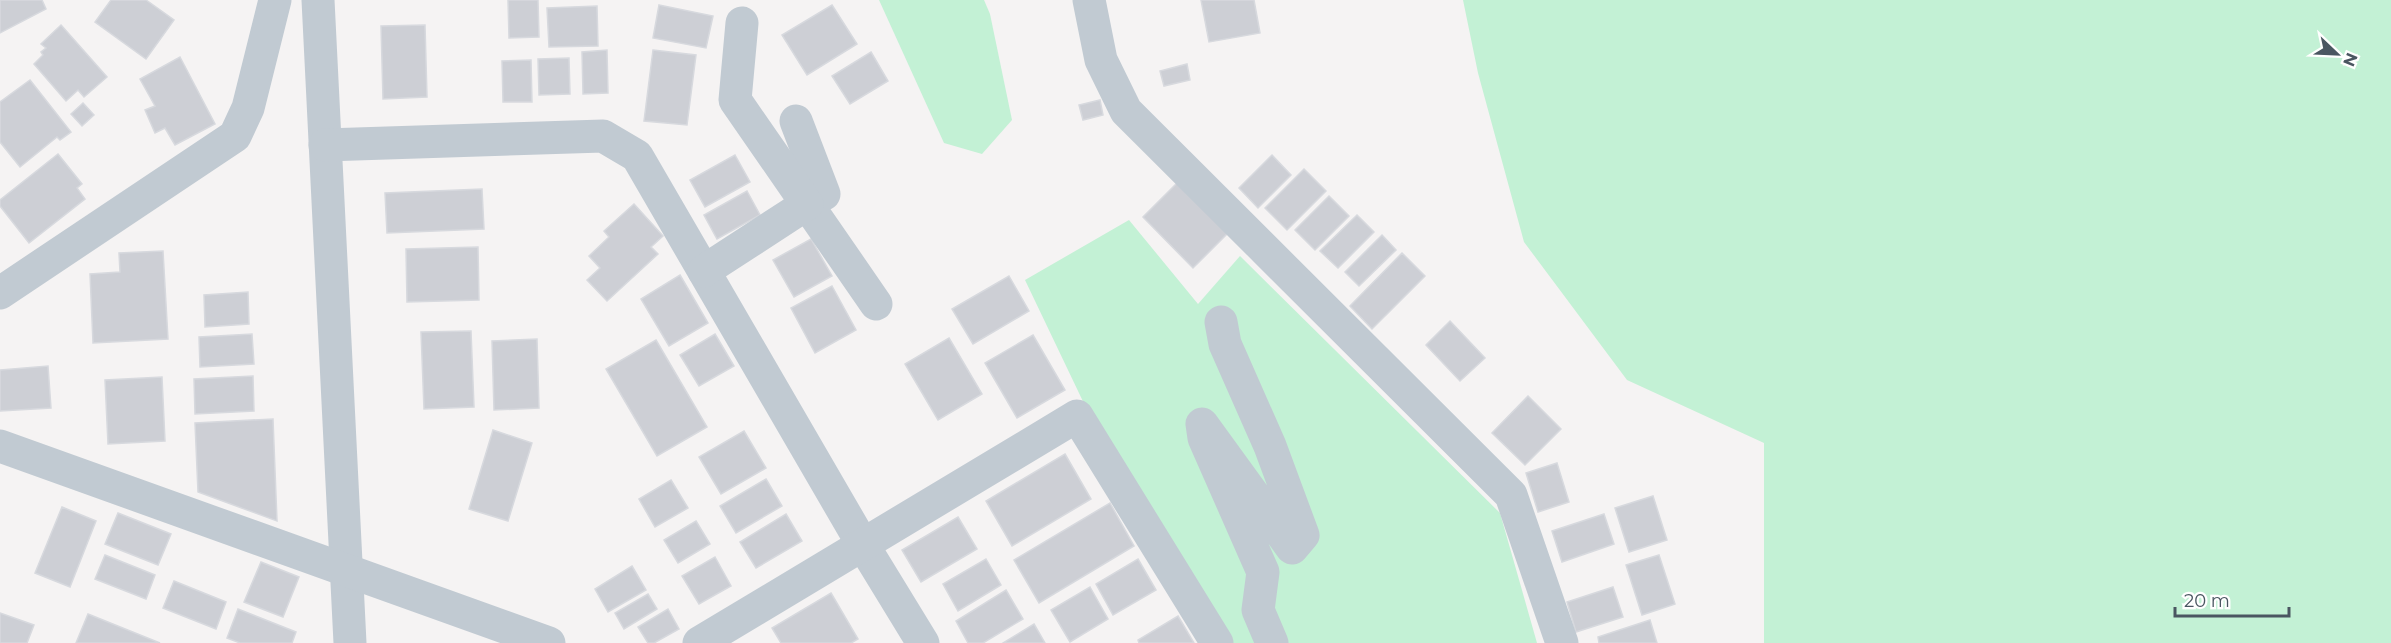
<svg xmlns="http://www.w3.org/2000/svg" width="2391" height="643" viewBox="0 0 2391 643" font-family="Montserrat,sans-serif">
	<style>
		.green { fill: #c3f1d5 }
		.building { fill: #cdcfd5; stroke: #d7d9de; stroke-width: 1.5 }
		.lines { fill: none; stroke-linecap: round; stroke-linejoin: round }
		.minor { stroke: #c1cad2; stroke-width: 33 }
	</style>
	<rect width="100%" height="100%" fill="#f5f3f3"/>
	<g class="green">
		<polygon points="879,0 984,0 990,14 1012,120 982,154 944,143"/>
		<polygon points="1463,0 2391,0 2391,643 1764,643 1764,443 1627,380 1524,242 1478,73"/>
		<polygon points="1129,220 1198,304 1240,256 1500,513 1537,643 1228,643 1089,414 1025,280"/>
	</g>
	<g class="building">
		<polygon points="0,0 42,0 46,9 0,33"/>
		<polygon points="111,0 146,0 174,20 146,59 95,22"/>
		<polygon points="508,0 538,0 539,37 509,38"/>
		<polygon points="1201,0 1254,0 1260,33 1209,42"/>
		<polygon points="659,5 713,16 706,48 653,38"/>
		<polygon points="832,5 857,44 807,75 782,35"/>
		<polygon points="597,6 598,46 549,47 547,8"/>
		<polygon points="61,25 107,77 84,97 78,90 66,101 34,64 43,55 41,52 46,48 41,44"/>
		<polygon points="425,25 427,97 383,99 381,26"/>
		<polygon points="607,50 608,93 583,94 582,52"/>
		<polygon points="653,50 696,55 687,125 644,121"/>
		<polygon points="871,52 888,81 850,104 832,76"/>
		<polygon points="180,57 215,124 175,145 165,128 155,133 145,110 155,106 140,79"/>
		<polygon points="569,58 570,94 539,95 538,59"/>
		<polygon points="531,60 532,102 503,102 502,61"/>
		<polygon points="1187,64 1190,80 1164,86 1160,71"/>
		<polygon points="30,80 71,132 60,140 57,137 20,167 0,142 0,102"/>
		<polygon points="1100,100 1103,115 1083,120 1079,105"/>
		<polygon points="83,103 94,115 82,126 71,114"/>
		<polygon points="58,154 82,184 77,188 85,199 29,243 0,206 0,200"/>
		<polygon points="735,155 750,182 705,207 690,180"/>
		<polygon points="1272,155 1291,175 1258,208 1239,188"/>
		<polygon points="1304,169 1326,191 1287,230 1265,208"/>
		<polygon points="1178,182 1229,232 1193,268 1143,217"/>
		<polygon points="482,189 484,229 387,233 385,193"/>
		<polygon points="747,191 760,215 717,239 704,215"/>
		<polygon points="1329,196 1349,216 1315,250 1295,230"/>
		<polygon points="634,204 663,236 651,247 658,254 607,301 587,280 600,268 589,256 609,237 604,231"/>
		<polygon points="1357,215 1374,232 1338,268 1320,251"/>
		<polygon points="1382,235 1396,250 1359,286 1345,272"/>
		<polygon points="811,239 832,276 794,297 773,260"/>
		<polygon points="478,247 479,300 407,302 406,249"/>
		<polygon points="163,251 168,339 93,343 90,274 120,272 119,253"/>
		<polygon points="1402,253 1425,276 1372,329 1350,306"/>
		<polygon points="680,275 708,323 669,346 641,299"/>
		<polygon points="1009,276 1029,311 973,344 952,309"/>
		<polygon points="832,286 856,330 815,353 791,308"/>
		<polygon points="248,292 249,324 205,327 204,295"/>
		<polygon points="1450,321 1485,358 1460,381 1426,345"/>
		<polygon points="471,331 474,407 424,409 421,332"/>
		<polygon points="252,334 254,364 200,367 199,337"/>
		<polygon points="715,334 734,366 699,386 680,355"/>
		<polygon points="1033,335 1065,390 1017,418 985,363"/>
		<polygon points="949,338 982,394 938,420 905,364"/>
		<polygon points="537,339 539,408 494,410 492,341"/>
		<polygon points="656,340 707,427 657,456 606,369"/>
		<polygon points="48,366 51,408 0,411 0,370"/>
		<polygon points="253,376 254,411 195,414 194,379"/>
		<polygon points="162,377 165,441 108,444 105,380"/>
		<polygon points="1528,396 1561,429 1525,465 1492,433"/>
		<polygon points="273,419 277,521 198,492 195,423"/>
		<polygon points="493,430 532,443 508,521 469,509"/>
		<polygon points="744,431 766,468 721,494 699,457"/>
		<polygon points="1065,454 1091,499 1012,546 986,501"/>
		<polygon points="1557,463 1569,502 1538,512 1526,473"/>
		<polygon points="766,479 782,506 736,533 720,506"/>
		<polygon points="671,480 688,508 655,527 639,499"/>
		<polygon points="1653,496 1667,540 1629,552 1615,508"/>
		<polygon points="1110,503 1134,546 1039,603 1014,560"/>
		<polygon points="62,507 96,521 70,587 35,573"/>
		<polygon points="118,513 171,534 158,565 105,544"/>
		<polygon points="786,514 802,541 756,568 740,542"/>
		<polygon points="1604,514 1614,544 1562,562 1552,531"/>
		<polygon points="958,517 977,549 921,582 902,550"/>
		<polygon points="696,521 710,544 678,563 664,540"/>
		<polygon points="105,555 155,575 146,599 95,579"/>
		<polygon points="1659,555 1675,604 1642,615 1626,565"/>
		<polygon points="715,557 731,586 699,604 682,576"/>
		<polygon points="986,559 1001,585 958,611 943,584"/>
		<polygon points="1138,559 1156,590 1113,615 1096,584"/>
		<polygon points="261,562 299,577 283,617 244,602"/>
		<polygon points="632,566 646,590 608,612 595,589"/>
		<polygon points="174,581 226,602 216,629 163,608"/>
		<polygon points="1090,587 1108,619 1070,642 1051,610"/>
		<polygon points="1613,587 1623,617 1576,632 1567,602"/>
		<polygon points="1006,590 1023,619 983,643 968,643 956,621"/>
		<polygon points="831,593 858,639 851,643 781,643 772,628"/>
		<polygon points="648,594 657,609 624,629 615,613"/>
		<polygon points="238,609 296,632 292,643 240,643 227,638"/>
		<polygon points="668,609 679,629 654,643 648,643 638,627"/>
		<polygon points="0,613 34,625 27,643 0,643"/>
		<polygon points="88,614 160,643 76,643"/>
		<polygon points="1178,616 1194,643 1139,643 1138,640"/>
		<polygon points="1650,620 1657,643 1599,643 1598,637"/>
		<polygon points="1034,624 1045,643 1003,643"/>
	</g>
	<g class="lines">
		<g class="minor">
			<polyline points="318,0 350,643"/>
			<polyline points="1089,0 1101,60 1126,111 1511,495 1562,643"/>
			<polyline points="796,121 824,194 807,204 876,304"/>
			<polyline points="325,145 603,136 637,156 863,545 923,643"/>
			<polyline points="704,271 807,204 735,100 742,23"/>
			<polyline points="0,293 235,136 248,108 275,0"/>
			<polyline points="1221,322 1225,344 1270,446 1303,535 1292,548 1202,424 1204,438 1263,572 1258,610 1272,643"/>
			<polyline points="0,446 549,643"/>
			<polyline points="699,643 1077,416 1217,643"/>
		</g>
	</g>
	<g transform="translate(2337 54) rotate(113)" stroke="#ffffff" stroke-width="4.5" paint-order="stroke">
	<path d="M0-4.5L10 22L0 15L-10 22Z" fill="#4a5661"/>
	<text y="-9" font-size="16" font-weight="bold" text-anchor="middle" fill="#4a5661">N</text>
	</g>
	<path d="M2175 607v9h114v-9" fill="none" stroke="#4a5661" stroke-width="3"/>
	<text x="2184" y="607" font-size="18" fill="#4a5661" stroke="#ffffff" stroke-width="4.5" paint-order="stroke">20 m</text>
</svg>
